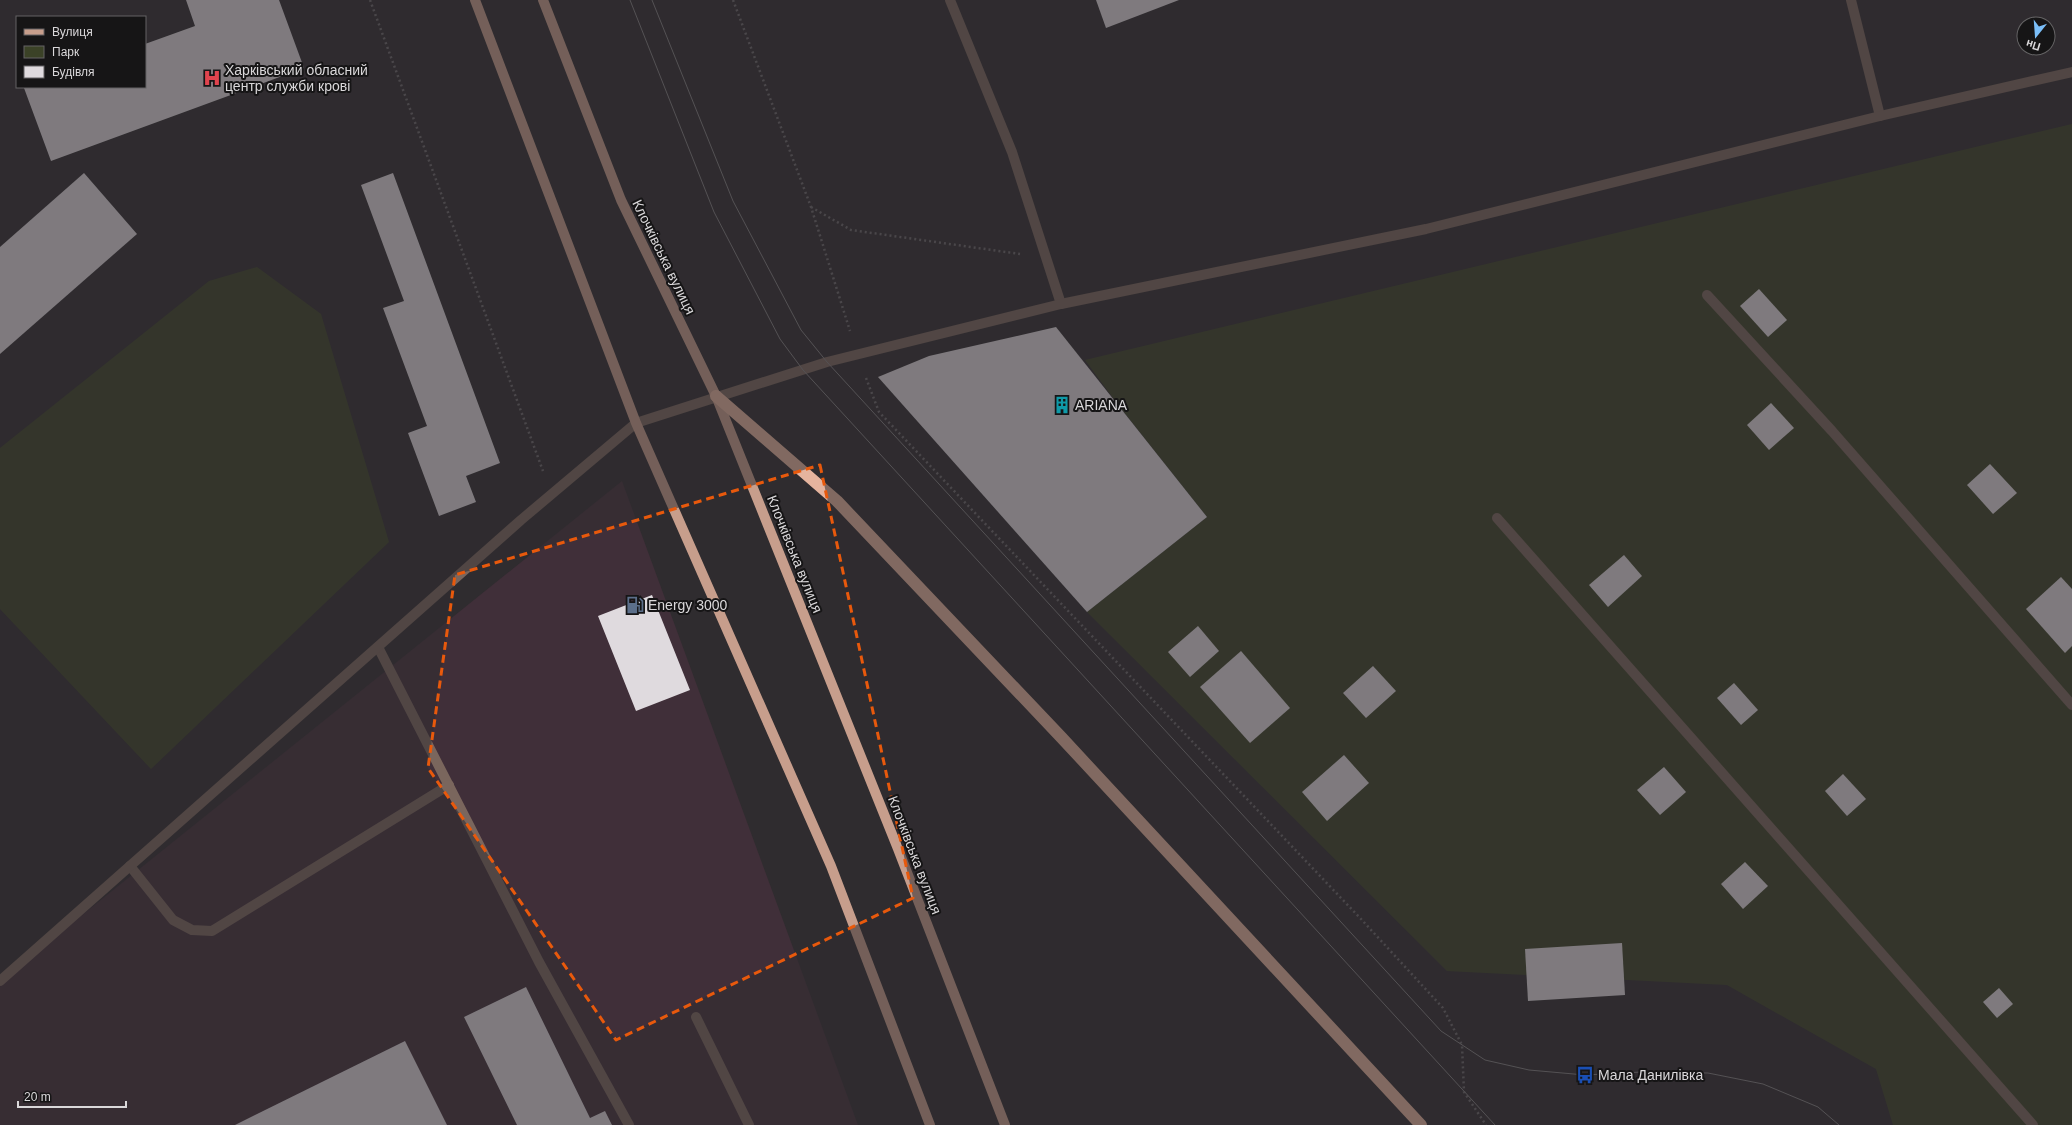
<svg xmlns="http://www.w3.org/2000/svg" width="2072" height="1125" viewBox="0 0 2072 1125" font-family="Arial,sans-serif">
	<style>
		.commercial { fill: #402f39 }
		.green { fill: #3b4227 }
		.building { fill: #dfdade }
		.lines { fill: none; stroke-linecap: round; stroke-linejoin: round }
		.path { stroke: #6a676a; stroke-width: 2.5; stroke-dasharray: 2 3; stroke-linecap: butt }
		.minor { stroke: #7a665d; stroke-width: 10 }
		.major { stroke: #c79e8c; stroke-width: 10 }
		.highway { stroke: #e5b49e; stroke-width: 12 }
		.tram { stroke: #817f81; stroke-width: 1 }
		.marked { fill: none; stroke: #e8590c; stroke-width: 3; stroke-dasharray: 8 5; stroke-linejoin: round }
		.labels { text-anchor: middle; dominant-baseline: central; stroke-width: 4; stroke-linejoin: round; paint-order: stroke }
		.poi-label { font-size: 14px; fill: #dad8da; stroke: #161516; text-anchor: start }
		.street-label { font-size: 14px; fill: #dad8da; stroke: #161516 }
	</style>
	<rect width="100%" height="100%" fill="#2f2c2f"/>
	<polygon class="commercial" points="622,481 858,1125 0,1125 0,981"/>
	<g class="green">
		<polygon points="2072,124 2072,1125 1893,1125 1876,1069 1727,985 1447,971 1087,612 1207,517 1116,402 1085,360"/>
		<polygon points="257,267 321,314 389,542 151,769 0,609 0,448 209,281"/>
	</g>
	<g class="building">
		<polygon points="186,0 279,0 304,68 51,161 24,88 145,87 145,44 195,26"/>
		<polygon points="1096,0 1179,0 1106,28"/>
		<polygon points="84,173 137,234 0,354 0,247"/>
		<polygon points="393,173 500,463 466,476 476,502 439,516 408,433 427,426 383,308 404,301 361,185"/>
		<polygon points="1759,289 1787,320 1768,337 1740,306"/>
		<polygon points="1056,327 1207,517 1087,612 878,377 929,356"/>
		<polygon points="1771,403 1794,428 1769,450 1747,425"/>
		<polygon points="1990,464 2017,493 1993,514 1967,485"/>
		<polygon points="1624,555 1642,576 1608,607 1589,585"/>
		<polygon points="2061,577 2072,589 2072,646 2065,653 2026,609"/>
		<polygon points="652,595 690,690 636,711 598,616"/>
		<polygon points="1198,626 1219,651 1190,677 1168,652"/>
		<polygon points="1241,651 1290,708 1250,743 1200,687"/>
		<polygon points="1373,666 1396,691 1366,718 1343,693"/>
		<polygon points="1734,683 1758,710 1741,725 1717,698"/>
		<polygon points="1344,755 1369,783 1327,821 1302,792"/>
		<polygon points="1664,767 1686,792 1660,815 1637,790"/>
		<polygon points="1843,774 1866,799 1847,816 1825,791"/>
		<polygon points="1745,862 1768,886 1743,909 1721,884"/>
		<polygon points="1622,943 1625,995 1528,1001 1525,949"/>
		<polygon points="526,987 590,1118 605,1111 612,1125 517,1125 464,1017"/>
		<polygon points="1999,988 2013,1004 1997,1018 1983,1002"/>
		<polygon points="405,1041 447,1125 235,1125"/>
	</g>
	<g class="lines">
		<g class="path">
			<polyline points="370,0 543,471"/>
			<polyline points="733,0 811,207 850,331"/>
			<polyline points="811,207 851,230 1020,254"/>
			<polyline points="866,378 879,412 1361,919 1443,1008 1462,1045 1464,1092 1486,1125"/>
		</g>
		<g class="minor">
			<polyline points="950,0 1012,152 1061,304"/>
			<polyline points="1851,0 1880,116"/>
			<polyline points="1707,295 1832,431 2072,705"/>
			<polyline points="1497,518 2033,1125"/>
			<polyline points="378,647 539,962 629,1125"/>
			<polyline points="130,866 173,920 192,930 212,931 449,785"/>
			<polyline points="0,981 521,520 636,423 827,362 1061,304 1426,229 1880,116 2072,72"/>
			<polyline points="696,1017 749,1125"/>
		</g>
		<g class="major">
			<polyline points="475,0 636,423 831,866 930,1125"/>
			<polyline points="543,0 621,200 716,396 898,849 1005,1125"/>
		</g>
		<polyline class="highway" points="716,396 837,501 1061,737 1421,1125"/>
		<g class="tram">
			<polyline points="630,0 714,212 780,339 803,370 1495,1125"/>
			<polyline points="652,0 733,201 801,330 827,362 1441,1031 1485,1060 1529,1070 1585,1075 1642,1072 1708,1073 1763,1084 1818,1107 1839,1125"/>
		</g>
	</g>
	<path d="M0 0H2072V1125H0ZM 820,465 L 913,898 L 616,1040 L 428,768 L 455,575 Z" fill="#2f2c2f" fill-opacity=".55" fill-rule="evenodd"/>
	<path class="marked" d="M 820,465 L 913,898 L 616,1040 L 428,768 L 455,575 Z"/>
	<defs>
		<g id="hospital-bare" transform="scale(1.38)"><path d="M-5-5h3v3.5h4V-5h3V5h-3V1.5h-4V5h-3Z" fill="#e0444e" stroke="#161516" stroke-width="2.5" paint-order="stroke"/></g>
		<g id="building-bare" transform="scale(1.38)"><path d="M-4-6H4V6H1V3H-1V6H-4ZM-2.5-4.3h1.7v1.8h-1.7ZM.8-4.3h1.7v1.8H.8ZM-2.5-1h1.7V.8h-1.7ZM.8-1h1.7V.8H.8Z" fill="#0f9aa8" stroke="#161516" stroke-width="2.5" paint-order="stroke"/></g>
		<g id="fuel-bare" transform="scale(1.38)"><path d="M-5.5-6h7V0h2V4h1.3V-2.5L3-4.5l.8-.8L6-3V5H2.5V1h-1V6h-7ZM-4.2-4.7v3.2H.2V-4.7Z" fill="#5c6f8a" stroke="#161516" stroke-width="2.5" paint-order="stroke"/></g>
		<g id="bus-bare" transform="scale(1.38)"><path d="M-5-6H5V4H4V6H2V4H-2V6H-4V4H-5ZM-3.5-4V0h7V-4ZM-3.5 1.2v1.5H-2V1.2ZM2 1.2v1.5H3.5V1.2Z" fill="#1a4fb4" stroke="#161516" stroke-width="2.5" paint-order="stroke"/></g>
	</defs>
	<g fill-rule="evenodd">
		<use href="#hospital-bare" x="212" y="78"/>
		<use href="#building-bare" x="1062" y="405"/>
		<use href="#fuel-bare" x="635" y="605"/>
		<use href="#bus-bare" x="1585" y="1075"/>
	</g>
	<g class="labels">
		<g class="poi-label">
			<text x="225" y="70">Харківський обласний<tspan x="225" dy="16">центр служби крові</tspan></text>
			<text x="1075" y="405">ARIANA</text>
			<text x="648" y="605">Energy 3000</text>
			<text x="1598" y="1075">Мала Данилівка</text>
		</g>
		<g class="street-label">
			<text transform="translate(664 257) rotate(64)">Клочківська вулиця</text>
			<text transform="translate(795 554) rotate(68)">Клочківська вулиця</text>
			<text transform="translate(915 855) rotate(69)">Клочківська вулиця</text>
		</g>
	</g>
	<rect x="16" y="16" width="130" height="72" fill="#161516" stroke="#646364"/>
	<rect x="24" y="29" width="20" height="6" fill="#c79e8c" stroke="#646364"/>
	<text x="52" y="36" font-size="12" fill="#dad8da">Вулиця</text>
	<rect x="24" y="46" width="20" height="12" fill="#3b4227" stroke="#646364"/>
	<text x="52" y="56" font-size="12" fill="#dad8da">Парк</text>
	<rect x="24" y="66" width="20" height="12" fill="#dfdade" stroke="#646364"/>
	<text x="52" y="76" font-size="12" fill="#dad8da">Будівля</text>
	<g transform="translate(2036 36) rotate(197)"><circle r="19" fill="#161516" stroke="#646364"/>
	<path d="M0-3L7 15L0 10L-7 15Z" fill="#7bbef8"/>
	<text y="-6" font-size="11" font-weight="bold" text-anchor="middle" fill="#dad8da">Пн</text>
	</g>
	<path d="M18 1101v6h108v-6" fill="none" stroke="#dad8da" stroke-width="2"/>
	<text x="24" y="1101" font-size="12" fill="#dad8da" stroke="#161516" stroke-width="3" paint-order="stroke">20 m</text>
</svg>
